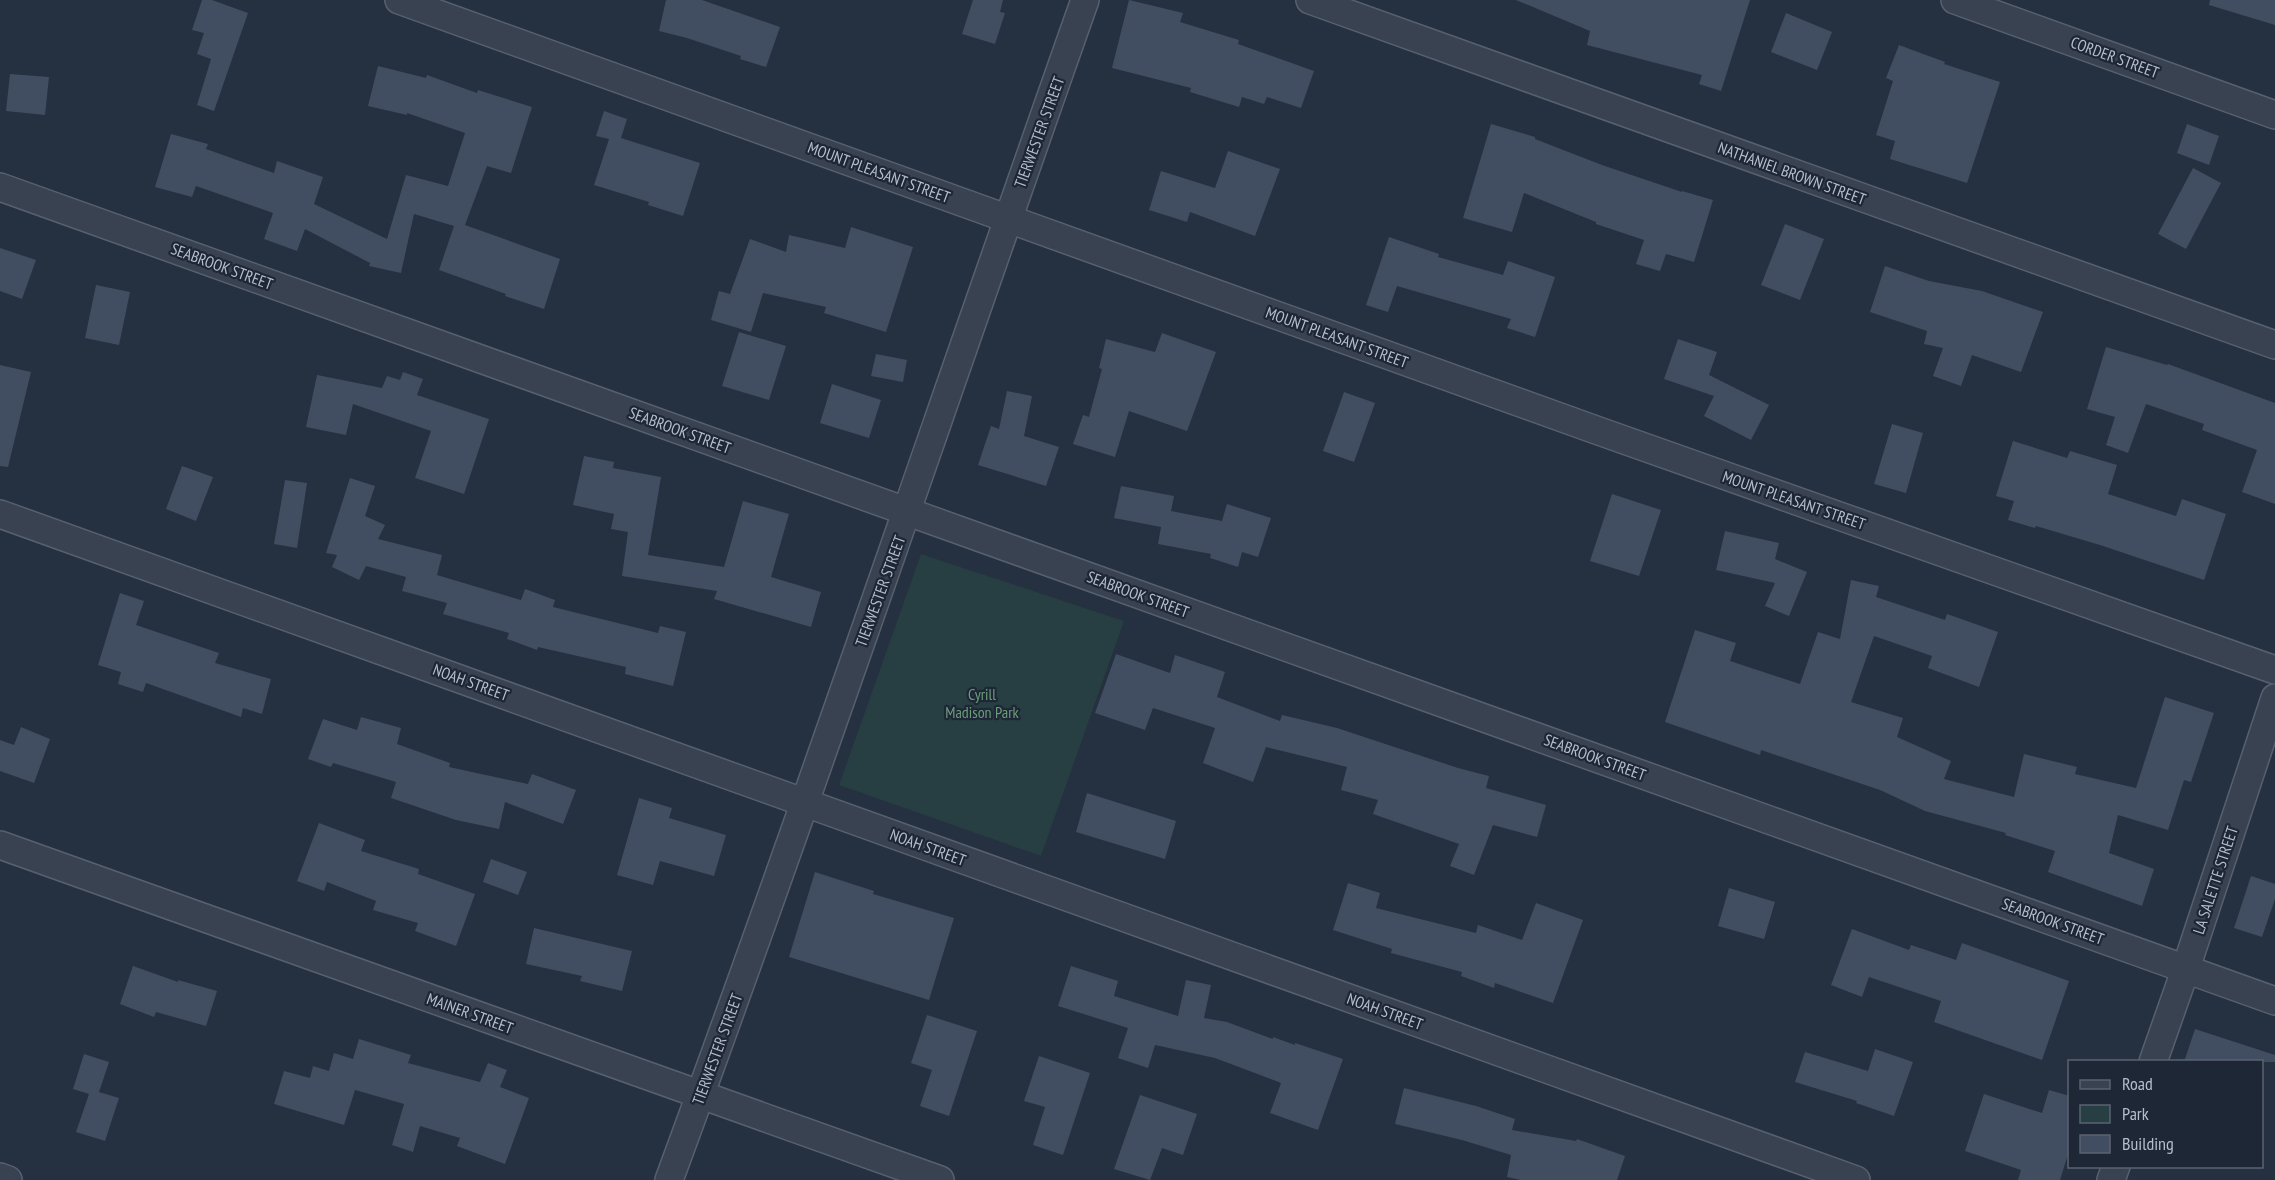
<svg xmlns="http://www.w3.org/2000/svg" width="2275" height="1180" viewBox="0 0 2275 1180" font-family="'PT Sans Narrow',sans-serif">
	<style>
		.green { fill: #273e42 }
		.building { fill: #414e61 }
		.lines { fill: none; stroke-linecap: round; stroke-linejoin: round }
		.minor-casing { stroke: #57606e; stroke-width: 30 }
		.minor { stroke: #394251; stroke-width: 27 }
		.labels { text-anchor: middle; dominant-baseline: central; stroke-width: 4.5; stroke-linejoin: round; paint-order: stroke }
		.street-label { font-size: 16px; fill: #b6bdcb; stroke: #1e2736 }
		.park-label { font-size: 16px; fill: #6c9d79; stroke: #1e2736 }
	</style>
	<rect width="100%" height="100%" fill="#253041"/>
	<polygon class="green" points="921,554 1124,621 1041,856 839,785"/>
	<g class="building">
		<polygon points="202,0 212,0 248,13 214,111 197,105 211,59 197,54 204,33 192,30"/>
		<polygon points="666,0 702,0 780,27 766,67 740,59 741,56 687,38 659,31"/>
		<polygon points="973,0 1003,0 1000,12 1005,13 995,44 962,34"/>
		<polygon points="1129,0 1183,13 1180,22 1239,40 1238,44 1314,71 1301,108 1267,97 1264,104 1242,97 1239,107 1190,92 1191,88 1112,68"/>
		<polygon points="1516,0 1750,0 1721,91 1699,84 1702,75 1587,45 1590,31"/>
		<polygon points="2210,0 2275,0 2275,25 2209,5"/>
		<polygon points="1786,13 1832,32 1817,70 1771,52"/>
		<polygon points="1899,45 1945,62 1944,64 2000,82 1967,183 1890,159 1895,141 1876,135 1893,81 1886,78"/>
		<polygon points="378,66 426,78 427,75 477,93 478,90 532,107 511,173 487,166 465,225 560,259 544,309 505,296 506,294 439,270 454,226 414,214 401,273 369,266 370,263 305,229 297,251 264,239 273,213 196,186 192,197 155,187 171,134 208,144 206,149 274,173 277,161 323,177 314,204 387,239 406,175 448,186 465,133 407,113 407,115 368,106"/>
		<polygon points="10,74 49,77 45,115 6,111"/>
		<polygon points="604,111 627,119 621,138 700,163 683,216 648,205 649,202 594,185 609,139 596,136"/>
		<polygon points="1491,124 1535,137 1535,139 1602,165 1682,192 1682,191 1713,200 1694,262 1666,254 1660,271 1636,264 1644,240 1596,224 1596,222 1524,193 1512,232 1463,218"/>
		<polygon points="2187,124 2219,136 2209,165 2177,153"/>
		<polygon points="1228,151 1280,169 1255,236 1190,212 1187,222 1149,210 1161,171 1215,188"/>
		<polygon points="2193,168 2221,183 2186,249 2158,234"/>
		<polygon points="1785,224 1824,239 1800,300 1761,285"/>
		<polygon points="851,227 913,247 886,332 824,313 826,307 763,293 751,332 711,320 719,291 730,294 750,239 786,252 789,235 845,248"/>
		<polygon points="1389,237 1439,254 1438,257 1503,275 1508,261 1555,277 1535,337 1507,328 1511,319 1397,286 1388,312 1366,305"/>
		<polygon points="0,248 36,260 22,299 0,291"/>
		<polygon points="1885,266 1929,281 1982,291 2043,312 2021,372 1972,355 1961,386 1933,376 1943,348 1924,344 1927,331 1870,312"/>
		<polygon points="96,285 130,292 119,345 85,338"/>
		<polygon points="739,332 786,346 769,400 722,386"/>
		<polygon points="1162,333 1216,352 1187,431 1129,411 1115,457 1073,444 1083,415 1089,417 1102,369 1099,368 1106,339 1155,352"/>
		<polygon points="1678,339 1717,352 1709,375 1769,405 1751,440 1704,416 1714,396 1664,379"/>
		<polygon points="2106,347 2167,365 2168,364 2275,403 2275,504 2242,492 2257,450 2202,430 2204,424 2146,404 2128,453 2106,445 2115,417 2087,409"/>
		<polygon points="876,354 907,360 903,382 871,376"/>
		<polygon points="0,365 31,372 8,467 0,466"/>
		<polygon points="403,372 423,379 417,395 489,419 464,494 415,478 431,431 353,404 346,435 306,427 317,375 382,388 387,376 400,380"/>
		<polygon points="832,384 881,400 869,438 820,423"/>
		<polygon points="1007,391 1032,396 1024,436 1059,447 1046,486 978,465 991,426 999,429"/>
		<polygon points="1344,392 1375,403 1354,462 1323,451"/>
		<polygon points="1892,424 1923,433 1906,493 1874,484"/>
		<polygon points="2013,441 2067,458 2070,451 2117,465 2108,494 2176,516 2182,499 2226,514 2204,580 2100,545 2036,526 2035,528 2008,520 2014,501 1996,496"/>
		<polygon points="584,456 614,462 613,468 661,477 648,555 724,567 743,501 789,514 771,577 821,592 811,627 714,599 717,591 622,576 628,532 611,529 614,514 573,505"/>
		<polygon points="182,466 213,477 196,521 166,509"/>
		<polygon points="350,478 375,486 365,516 385,525 378,539 442,555 437,575 521,600 525,589 555,600 553,607 658,633 660,626 686,632 673,686 625,674 626,667 538,647 537,650 507,639 509,633 443,614 447,603 402,591 406,577 366,566 359,580 332,567 337,555 326,553"/>
		<polygon points="285,480 307,483 297,548 274,544"/>
		<polygon points="1121,486 1174,496 1171,511 1222,521 1227,504 1271,518 1258,557 1242,552 1238,567 1210,558 1211,554 1158,544 1161,527 1114,518"/>
		<polygon points="1612,494 1661,510 1639,576 1590,561"/>
		<polygon points="1725,531 1779,543 1775,559 1807,572 1789,616 1765,606 1775,583 1716,570"/>
		<polygon points="1851,580 1879,586 1876,597 1945,620 1947,614 1998,632 1979,687 1928,668 1932,656 1874,636 1851,702 1903,718 1897,737 1951,761 1944,779 2014,797 2024,754 2077,767 2075,774 2136,788 2165,697 2214,713 2191,782 2184,780 2168,830 2118,815 2109,853 2154,869 2142,906 2048,872 2055,851 2005,835 2006,833 1925,811 1880,790 1761,750 1760,755 1665,722 1695,630 1736,643 1730,661 1800,684 1818,632 1840,639"/>
		<polygon points="120,593 144,601 136,625 219,653 215,663 271,679 262,714 243,708 241,717 146,683 143,692 118,684 121,672 98,665"/>
		<polygon points="1116,654 1170,673 1175,655 1225,672 1217,697 1280,721 1282,715 1337,728 1458,768 1489,776 1486,788 1546,805 1537,837 1493,825 1474,875 1450,866 1459,844 1373,814 1378,800 1341,790 1347,767 1266,747 1253,782 1203,763 1215,728 1153,708 1145,730 1095,713"/>
		<polygon points="361,717 401,728 397,744 450,763 449,767 528,784 532,774 576,790 563,824 505,802 499,829 456,820 391,798 396,782 333,763 331,767 308,759 323,719 357,730"/>
		<polygon points="21,727 50,739 34,783 0,771 0,740 14,745"/>
		<polygon points="1087,793 1176,821 1165,859 1076,832"/>
		<polygon points="639,798 672,808 669,818 726,835 714,876 660,861 653,885 617,875"/>
		<polygon points="319,823 365,840 361,851 419,869 418,874 475,894 456,946 415,931 418,923 373,910 376,901 327,882 324,891 297,881"/>
		<polygon points="491,859 527,872 518,895 483,882"/>
		<polygon points="815,872 874,891 873,894 954,918 929,1000 789,957"/>
		<polygon points="2251,876 2275,884 2275,899 2262,937 2234,928"/>
		<polygon points="1348,883 1380,893 1376,908 1476,933 1478,925 1522,940 1536,903 1583,920 1553,1003 1495,983 1494,988 1461,976 1462,972 1391,953 1392,949 1333,930"/>
		<polygon points="1729,888 1775,902 1764,939 1718,926"/>
		<polygon points="534,928 632,951 622,991 580,981 582,976 526,964"/>
		<polygon points="1852,929 1909,950 1911,945 1956,960 1962,943 2069,981 2042,1060 1934,1022 1941,1001 1869,977 1862,997 1831,985"/>
		<polygon points="133,966 178,982 178,980 217,991 206,1026 156,1012 154,1017 120,1004"/>
		<polygon points="1071,966 1118,981 1114,996 1178,1016 1186,980 1211,985 1204,1018 1227,1022 1273,1039 1273,1037 1295,1045 1295,1043 1343,1059 1318,1130 1270,1113 1281,1083 1215,1058 1155,1045 1148,1068 1118,1058 1128,1028 1058,1006"/>
		<polygon points="927,1015 977,1031 949,1116 920,1106 932,1070 911,1063"/>
		<polygon points="2195,1029 2275,1055 2275,1062 2184,1062"/>
		<polygon points="359,1039 411,1055 408,1063 480,1082 488,1063 507,1070 500,1087 529,1098 505,1164 457,1146 460,1138 420,1126 413,1152 392,1145 404,1104 355,1090 344,1125 274,1104 284,1071 310,1078 313,1066 329,1071 334,1053 353,1059"/>
		<polygon points="1875,1049 1913,1062 1894,1116 1856,1103 1857,1101 1795,1082 1805,1052 1868,1071"/>
		<polygon points="84,1054 109,1062 99,1092 119,1098 105,1141 76,1132 89,1094 73,1089"/>
		<polygon points="1039,1056 1090,1073 1063,1155 1033,1145 1045,1107 1024,1101"/>
		<polygon points="1404,1088 1476,1106 1515,1119 1512,1130 1576,1141 1577,1139 1625,1156 1617,1180 1521,1180 1507,1177 1511,1155 1462,1140 1395,1124"/>
		<polygon points="2049,1090 2070,1096 2070,1148 2060,1180 2018,1180 2021,1170 1965,1151 1984,1094 2042,1113"/>
		<polygon points="1140,1095 1197,1114 1183,1155 1162,1148 1150,1180 1114,1169"/>
	</g>
	<g class="lines">
		<g class="minor-casing">
			<g id="minor">
				<polyline points="399,0 1596,430 2275,670"/>
				<polyline points="1310,0 2275,345"/>
				<polyline points="1955,0 2275,115"/>
				<polyline points="0,187 2275,1001"/>
				<polyline points="0,514 1856,1180"/>
				<polyline points="0,845 940,1180"/>
				<polyline points="2153,1062 2186,968 2275,698"/>
				<polyline points="0,1177 8,1180"/>
				<path d="M 669,1180 C 813,789 946,393 1085,0"/>
				<polyline points="2111,1180 2116,1166"/>
			</g>
		</g>
		<use href="#minor" class="minor"/>
	</g>
	<g class="labels">
		<g class="street-label">
			<text transform="translate(2115 57) rotate(20)">CORDER STREET</text>
			<text transform="translate(1039 132) rotate(-70)">TIERWESTER STREET</text>
			<text transform="translate(879 172) rotate(20)">MOUNT PLEASANT STREET</text>
			<text transform="translate(1792 173) rotate(20)">NATHANIEL BROWN STREET</text>
			<text transform="translate(222 266) rotate(20)">SEABROOK STREET</text>
			<text transform="translate(1337 337) rotate(20)">MOUNT PLEASANT STREET</text>
			<text transform="translate(680 430) rotate(20)">SEABROOK STREET</text>
			<text transform="translate(1794 500) rotate(19)">MOUNT PLEASANT STREET</text>
			<text transform="translate(880 591) rotate(-70)">TIERWESTER STREET</text>
			<text transform="translate(1138 594) rotate(20)">SEABROOK STREET</text>
			<text transform="translate(471 682) rotate(20)">NOAH STREET</text>
			<text transform="translate(1595 757) rotate(20)">SEABROOK STREET</text>
			<text transform="translate(928 847) rotate(20)">NOAH STREET</text>
			<text transform="translate(2215 880) rotate(-72)">LA SALETTE STREET</text>
			<text transform="translate(2053 921) rotate(20)">SEABROOK STREET</text>
			<text transform="translate(1385 1011) rotate(20)">NOAH STREET</text>
			<text transform="translate(470 1013) rotate(20)">MAINER STREET</text>
			<text transform="translate(717 1049) rotate(-70)">TIERWESTER STREET</text>
		</g>
		<g class="park-label">
			<text x="982" y="694">Cyrill<tspan x="982" dy="18">Madison Park</tspan></text>
		</g>
	</g>
	<rect x="2068" y="1060" width="195" height="108" fill="#1e2736" stroke="#5b6372" stroke-width="1.5"/>
	<rect x="2080" y="1080" width="30" height="9" fill="#394251" stroke="#5b6372" stroke-width="1.5"/>
	<text x="2122" y="1090" font-size="18" fill="#b6bdcb">Road</text>
	<rect x="2080" y="1105" width="30" height="18" fill="#273e42" stroke="#5b6372" stroke-width="1.5"/>
	<text x="2122" y="1120" font-size="18" fill="#b6bdcb">Park</text>
	<rect x="2080" y="1135" width="30" height="18" fill="#414e61" stroke="#5b6372" stroke-width="1.5"/>
	<text x="2122" y="1150" font-size="18" fill="#b6bdcb">Building</text>
</svg>
